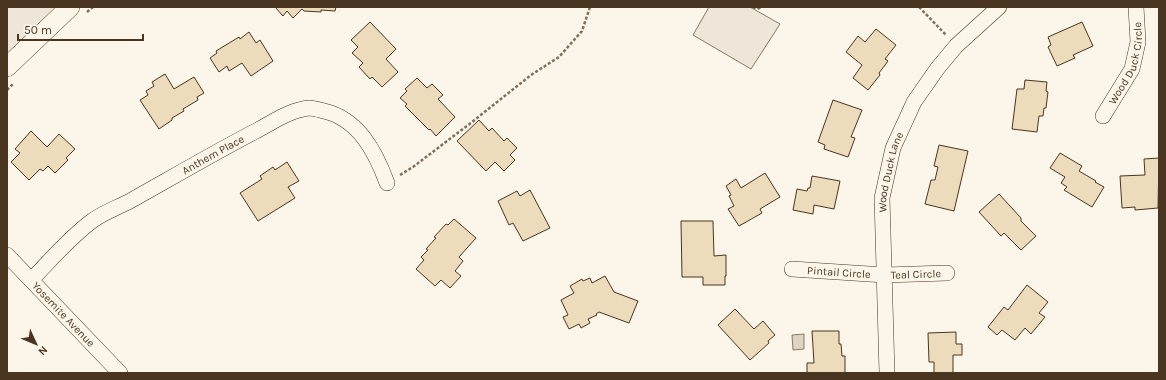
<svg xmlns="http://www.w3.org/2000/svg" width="1166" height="380" viewBox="0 0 1166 380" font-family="Karla,sans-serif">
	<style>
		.green { fill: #ede6d9; stroke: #887966 }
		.water { fill: #dcd4c6; stroke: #887966 }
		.building { fill: #ecdcbc; stroke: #4a3520 }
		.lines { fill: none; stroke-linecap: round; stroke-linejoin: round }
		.minor-casing { stroke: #4a3520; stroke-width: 16 }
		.tertiary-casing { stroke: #4a3520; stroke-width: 20 }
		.path { stroke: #7f6f5c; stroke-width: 2.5; stroke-dasharray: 3 2; stroke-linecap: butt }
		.minor { stroke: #fbf6e9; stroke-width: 15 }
		.tertiary { stroke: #fbf6e9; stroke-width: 19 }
		.labels { text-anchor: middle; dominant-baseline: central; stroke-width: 3; stroke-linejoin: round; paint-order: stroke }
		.street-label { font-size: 11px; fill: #4a3520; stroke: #fbf6e9 }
	</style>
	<rect width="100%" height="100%" fill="#fbf6e9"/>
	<g class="green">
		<polygon points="7,7 70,7 7,67"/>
		<polygon points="709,7 750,7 780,24 751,69 693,35"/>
	</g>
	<polygon class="water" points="804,334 804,349 793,350 792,335"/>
	<g class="building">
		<polygon points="275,7 336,7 335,11 321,10 321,12 304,11 302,9 293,18 287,11 283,16"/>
		<polygon points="370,22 396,49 386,59 398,72 382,87 372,77 370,79 359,67 363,63 352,53 358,47 351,40"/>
		<polygon points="1082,22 1093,46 1073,55 1075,58 1057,66 1048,47 1051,45 1048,37"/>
		<polygon points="876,29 896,45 885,59 888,61 879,73 880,75 868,90 853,78 862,65 846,52 858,36 865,42"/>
		<polygon points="249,32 256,43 260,40 273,61 251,76 242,63 229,71 227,66 219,72 210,58 217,53 216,51 239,37 240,39"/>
		<polygon points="165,74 174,89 194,77 204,93 197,97 198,100 183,109 184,111 172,118 172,120 159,129 140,100 148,95 146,91 154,86 152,82"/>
		<polygon points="417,78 427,88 432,84 443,95 438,99 455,117 436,136 430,129 429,130 405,106 407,104 400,98 407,91 405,89"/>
		<polygon points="1025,80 1047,82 1046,91 1048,92 1046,108 1044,108 1043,116 1039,116 1037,132 1012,129 1017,89 1024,89"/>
		<polygon points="833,100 862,110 851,137 855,138 848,157 824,149 825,145 818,142"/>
		<polygon points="479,120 489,131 492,128 504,141 507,138 517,148 510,155 515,160 504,171 495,162 486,171 457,141"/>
		<polygon points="31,131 47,147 59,134 75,149 66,158 68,160 55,173 48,166 43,171 40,169 29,180 11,162 20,153 15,149"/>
		<polygon points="939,145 968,151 954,211 925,204 931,180 935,180 938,167 934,166"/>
		<polygon points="1060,153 1082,166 1079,171 1096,181 1095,182 1104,187 1092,207 1064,190 1067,187 1061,183 1065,177 1050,168"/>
		<polygon points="1159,158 1158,208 1135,210 1135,207 1122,208 1120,176 1145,175 1144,159"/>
		<polygon points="287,162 299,181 288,187 295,198 258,221 240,193 262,179 260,176 273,167 275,170"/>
		<polygon points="765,173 780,197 760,209 762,213 739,226 728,209 734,206 729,196 731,195 726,186 736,179 741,188"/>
		<polygon points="812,176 840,181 834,209 814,205 813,214 793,210 797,189 807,191 808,188 810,188"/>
		<polygon points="530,190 550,228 523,241 513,223 509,225 498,201 517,191 520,196"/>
		<polygon points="999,194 1021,218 1021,221 1036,236 1021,250 1004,233 1001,236 979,212"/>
		<polygon points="454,219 476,238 459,257 463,261 455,271 461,276 450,288 441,280 435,286 416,269 424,260 421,257 428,250 426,249 436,238 434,237 446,224 448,225"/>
		<polygon points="681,221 713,221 714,256 726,255 726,276 725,276 725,285 703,285 703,277 682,277"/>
		<polygon points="605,276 614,292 638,301 629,323 599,312 596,314 597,315 588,319 590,323 581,328 579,324 569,329 563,317 568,315 561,300 574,293 570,286 582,279 583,281 590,278 592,283"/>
		<polygon points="1027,285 1048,302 1039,313 1045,317 1031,334 1025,328 1015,340 1002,330 997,335 988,327 1004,307 1008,310"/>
		<polygon points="735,309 754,329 763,321 775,335 768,341 769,343 750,360 718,325"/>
		<polygon points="812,331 839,331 839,344 841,344 842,356 845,356 845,373 807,373 807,363 814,363"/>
		<polygon points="956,332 956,344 962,344 962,355 953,355 953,373 934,373 934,362 929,362 928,333"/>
	</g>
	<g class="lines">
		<g class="minor-casing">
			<g id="minor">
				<path id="s1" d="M 1103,116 L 1132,69 L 1138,42 L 1136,7"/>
				<path id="s2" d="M 7,255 L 120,373"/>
				<path id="s3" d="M 792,269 L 885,275 L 947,273"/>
				<path id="s4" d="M 31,280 C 51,260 69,238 92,221 C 104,212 117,208 130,201 C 171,178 212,154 254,132 C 272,123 289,110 309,108 C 314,108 320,110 324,111 C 359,119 376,153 387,183"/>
				<path id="s5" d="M 887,373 L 882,198 L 893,148 L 914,102 L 937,69 L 956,46 L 999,7"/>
			</g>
		</g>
		<g class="tertiary-casing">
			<polyline id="tertiary" points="7,67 70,7"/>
		</g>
		<g class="path">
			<polyline points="753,7 757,9 762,7"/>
			<polyline points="919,7 946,35"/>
			<polyline points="87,12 93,7"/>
			<polyline points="7,90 13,84"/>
			<polyline points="400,175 413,167 472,122 531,75 559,57 582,31 590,7"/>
		</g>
		<use href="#minor" class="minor"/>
		<use href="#tertiary" class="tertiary"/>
	</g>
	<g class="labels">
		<g class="street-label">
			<text stroke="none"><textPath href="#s1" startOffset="59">Wood Duck Circle</textPath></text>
			<text stroke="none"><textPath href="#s4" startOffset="223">Anthem Place</textPath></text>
			<text stroke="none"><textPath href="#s5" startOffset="202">Wood Duck Lane</textPath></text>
			<text stroke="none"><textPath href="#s3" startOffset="47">Pintail Circle</textPath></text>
			<text stroke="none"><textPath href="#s3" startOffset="124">Teal Circle</textPath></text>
			<text stroke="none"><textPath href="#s2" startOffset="82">Yosemite Avenue</textPath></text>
		</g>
	</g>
	<rect width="1166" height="380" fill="none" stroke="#4a3520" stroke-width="16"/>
	<g transform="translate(36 344) rotate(134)" stroke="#fbf6e9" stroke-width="3" paint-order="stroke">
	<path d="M0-3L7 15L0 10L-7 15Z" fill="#4a3520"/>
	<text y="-6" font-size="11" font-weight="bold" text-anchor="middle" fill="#4a3520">N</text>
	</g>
	<path d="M18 34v6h125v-6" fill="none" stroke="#4a3520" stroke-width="2"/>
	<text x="24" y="34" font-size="12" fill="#4a3520" stroke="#fbf6e9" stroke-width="3" paint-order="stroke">50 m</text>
</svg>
